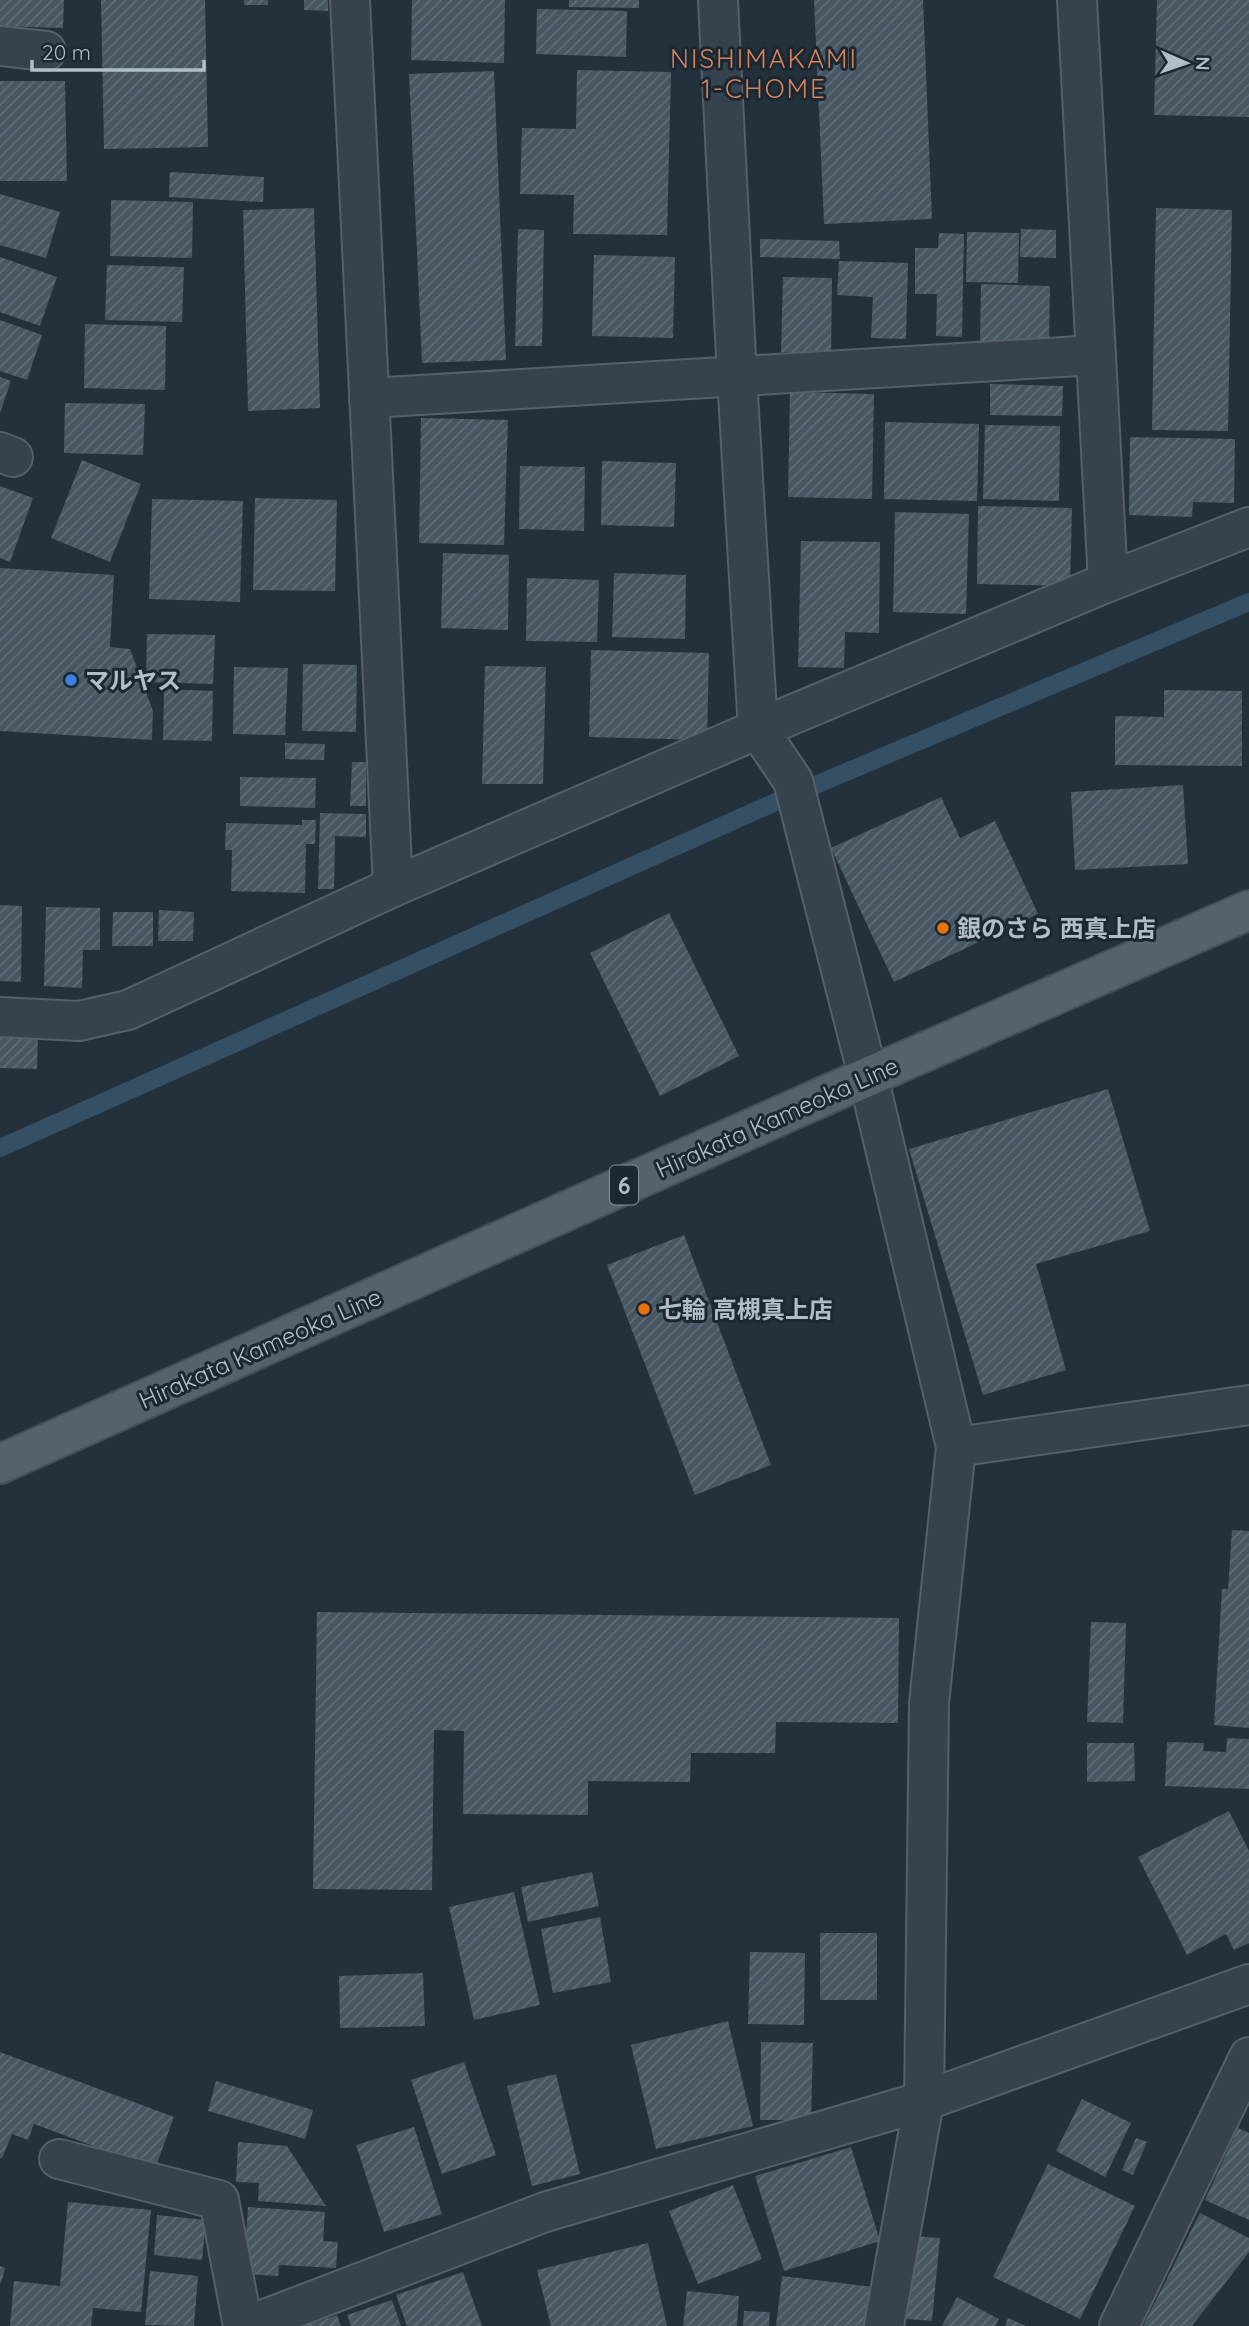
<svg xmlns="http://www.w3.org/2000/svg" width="1249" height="2326" viewBox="0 0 1249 2326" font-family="Quicksand,'Noto Sans JP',sans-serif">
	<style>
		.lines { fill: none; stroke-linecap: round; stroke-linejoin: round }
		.stream { stroke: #354f64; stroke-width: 18 }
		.building { fill: url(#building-hatch) }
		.minor-casing { stroke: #54606a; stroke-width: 42 }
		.major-casing { stroke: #424e58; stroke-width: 42 }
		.minor { stroke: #36424d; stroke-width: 38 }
		.major { stroke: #54626d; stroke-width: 38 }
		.shop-dot { fill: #3f7fe0; stroke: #1b2731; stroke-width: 2.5 }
		.food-dot { fill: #e8710a; stroke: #1b2731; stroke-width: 2.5 }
		.labels { text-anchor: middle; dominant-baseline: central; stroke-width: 6; stroke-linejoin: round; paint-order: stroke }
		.shield { fill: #1b2731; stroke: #84909b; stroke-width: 2 }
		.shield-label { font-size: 23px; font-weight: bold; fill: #b1bdc8 }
		.poi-label { font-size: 24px; font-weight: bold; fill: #b1bdc8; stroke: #1b2731; text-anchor: start }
		.street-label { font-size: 24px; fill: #b1bdc8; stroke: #1b2731 }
		.neighbourhood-label { font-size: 26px; letter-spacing: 2px; fill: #d8825d; stroke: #1b2731 }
	</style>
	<defs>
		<pattern id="building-hatch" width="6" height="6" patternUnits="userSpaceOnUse" patternTransform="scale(1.75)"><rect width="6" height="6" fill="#465763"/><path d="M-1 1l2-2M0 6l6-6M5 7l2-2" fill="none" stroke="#5e6d78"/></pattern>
	</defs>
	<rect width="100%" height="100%" fill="#22313c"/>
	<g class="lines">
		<polyline class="stream" points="0,1148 780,800 1249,602"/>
	</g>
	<g class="building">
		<polygon points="0,0 64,0 63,28 0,26"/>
		<polygon points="101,0 205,0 208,147 104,149"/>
		<rect x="244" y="0" width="24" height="5"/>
		<polygon points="304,0 328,0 328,11 304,10"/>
		<polygon points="412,0 505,0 504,63 411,60"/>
		<polygon points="569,0 639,0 639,8 569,7"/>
		<polygon points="814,0 923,0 932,219 824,224"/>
		<polygon points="1157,0 1249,0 1249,117 1154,115"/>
		<polygon points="537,9 627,11 626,57 536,54"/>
		<polygon points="577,70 671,72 667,235 573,234 574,195 520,194 522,128 576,129"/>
		<polygon points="494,71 506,360 422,363 409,74"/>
		<polygon points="0,81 65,81 67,181 0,181"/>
		<polygon points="170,172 264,177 263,202 169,197"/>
		<polygon points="0,194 60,212 46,258 0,245"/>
		<polygon points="111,200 193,202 192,258 110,256"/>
		<polygon points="314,208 320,408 248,411 243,210"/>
		<polygon points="1156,208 1232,210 1228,431 1152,430"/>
		<polygon points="518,229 544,230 542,346 515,346"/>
		<polygon points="1021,229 1056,230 1056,258 1020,257"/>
		<polygon points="967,232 1019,233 1018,283 966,282"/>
		<polygon points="939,233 964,234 962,337 936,336 937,294 915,294 915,248 938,248"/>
		<polygon points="760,239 839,241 840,259 760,257"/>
		<polygon points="594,255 675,257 673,338 592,336"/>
		<polygon points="0,257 57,277 40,326 0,312"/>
		<polygon points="839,261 908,263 906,339 871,338 873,297 837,295"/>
		<polygon points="107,265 184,267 182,322 105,320"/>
		<polygon points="783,277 832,278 831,352 781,352"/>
		<polygon points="981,284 1050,286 1049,344 980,343"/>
		<polygon points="0,320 42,335 27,380 0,371"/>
		<polygon points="85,324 166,326 165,390 84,388"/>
		<polygon points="0,377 11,381 0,413"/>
		<polygon points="990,384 1063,386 1062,416 990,415"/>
		<polygon points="790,392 874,394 872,499 788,497"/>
		<polygon points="65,403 145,404 143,455 64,453"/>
		<polygon points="421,418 508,420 504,545 419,543"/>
		<polygon points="885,422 979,424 977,501 884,499"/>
		<polygon points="985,425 1060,426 1059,501 983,499"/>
		<polygon points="1130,437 1235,439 1234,503 1193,502 1192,517 1129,515"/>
		<polygon points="82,460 141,484 110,562 51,538"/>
		<polygon points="602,461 676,463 674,527 601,525"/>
		<polygon points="520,466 585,467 584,531 519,529"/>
		<polygon points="0,486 33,498 10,562 0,558"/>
		<polygon points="255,498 337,500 335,591 253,590"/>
		<polygon points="152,499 243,501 240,602 149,599"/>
		<polygon points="978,506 1072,508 1070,586 977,584"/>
		<polygon points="895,512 969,514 966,614 893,612"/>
		<polygon points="801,541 880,542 879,633 845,632 844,668 798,667"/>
		<polygon points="443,553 509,555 508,630 441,628"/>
		<polygon points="0,568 114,575 110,647 130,649 153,711 152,740 0,731"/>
		<polygon points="614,573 686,575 685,639 612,637"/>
		<polygon points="527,578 599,580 597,642 526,641"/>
		<polygon points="147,634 215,635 213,684 146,682"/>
		<polygon points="591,650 709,653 707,740 589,737"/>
		<polygon points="303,664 357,665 356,732 302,731"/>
		<polygon points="485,666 546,667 543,784 482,784"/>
		<polygon points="234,667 288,668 285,735 233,734"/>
		<polygon points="164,689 213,691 212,741 163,740"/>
		<polygon points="1164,690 1242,691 1242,766 1115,765 1115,716 1164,717"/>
		<polygon points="285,743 325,744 324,760 285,759"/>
		<polygon points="352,762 366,762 366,806 350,806"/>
		<polygon points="240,777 316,778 315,808 240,806"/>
		<polygon points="1183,785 1188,864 1075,870 1071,792"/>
		<polygon points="941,797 960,838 995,821 1038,914 894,982 831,848"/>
		<polygon points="320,813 366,814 366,837 335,836 334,889 318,889"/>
		<polygon points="302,820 316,820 315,844 306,844 305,893 231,891 232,850 225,850 226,823 302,825"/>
		<polygon points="0,905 22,906 21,982 0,981"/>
		<polygon points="46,907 100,908 100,950 83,950 82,988 44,986"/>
		<polygon points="159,910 194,912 193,941 158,941"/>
		<polygon points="113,912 153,912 153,946 112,946"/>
		<polygon points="669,913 739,1056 660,1096 590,953"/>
		<polygon points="0,1036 38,1037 37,1069 0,1068"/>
		<polygon points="1108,1089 1150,1231 1036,1264 1066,1370 983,1395 909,1149"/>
		<polygon points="684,1235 771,1465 695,1495 607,1265"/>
		<polygon points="1232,1530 1249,1531 1249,1728 1214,1725 1222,1589 1228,1589"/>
		<polygon points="317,1612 899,1618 898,1723 776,1722 775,1753 691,1753 690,1782 588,1781 588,1815 463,1814 464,1731 434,1730 432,1890 313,1889"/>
		<polygon points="1091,1622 1126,1623 1123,1723 1087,1722"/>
		<polygon points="1227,1738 1249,1739 1249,1789 1165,1786 1167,1742 1204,1743 1203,1751 1226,1752"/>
		<polygon points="1087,1743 1134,1743 1135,1781 1087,1782"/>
		<polygon points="1229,1811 1249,1851 1249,1943 1234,1950 1226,1934 1187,1955 1138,1857"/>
		<polygon points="592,1872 599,1906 528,1922 521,1887"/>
		<polygon points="514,1892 540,2005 474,2020 449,1907"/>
		<polygon points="600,1917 611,1982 553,1993 541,1929"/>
		<rect x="820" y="1933" width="57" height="67"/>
		<polygon points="750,1952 805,1953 804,2025 748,2024"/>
		<polygon points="423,1973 425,2026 340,2028 339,1976"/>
		<polygon points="728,2021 753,2126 656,2149 631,2045"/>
		<polygon points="761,2042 813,2043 811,2120 760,2120"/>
		<polygon points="0,2052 174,2117 155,2169 34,2124 28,2140 12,2134 2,2158 0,2158"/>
		<polygon points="464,2062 496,2155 442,2174 411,2080"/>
		<polygon points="556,2074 580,2174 532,2186 507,2086"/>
		<polygon points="216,2081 313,2110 305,2139 208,2111"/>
		<polygon points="1082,2099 1131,2123 1105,2177 1056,2151"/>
		<polygon points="414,2127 442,2214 384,2232 356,2145"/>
		<polygon points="1238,2128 1249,2133 1249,2220 1205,2200"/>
		<polygon points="1136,2138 1147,2142 1133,2175 1122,2170"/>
		<polygon points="238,2142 287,2146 326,2206 258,2201 259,2183 236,2182"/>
		<polygon points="851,2147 880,2241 784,2271 755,2176"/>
		<polygon points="1048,2164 1135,2206 1080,2319 993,2277"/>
		<polygon points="733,2185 762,2259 698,2284 669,2211"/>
		<polygon points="68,2202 151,2210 141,2312 93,2308 91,2326 10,2326 14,2281 60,2286"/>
		<polygon points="248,2207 325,2212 323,2241 338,2242 336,2268 279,2265 278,2276 244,2274"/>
		<polygon points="1200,2213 1249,2238 1249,2252 1192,2326 1143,2326"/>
		<polygon points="157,2215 206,2220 202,2260 154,2255"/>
		<polygon points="913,2236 940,2238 932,2321 906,2319"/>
		<polygon points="648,2243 667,2326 551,2326 537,2270"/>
		<polygon points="0,2266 5,2268 1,2283 0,2283"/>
		<polygon points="150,2271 198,2276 194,2326 145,2325"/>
		<polygon points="463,2272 482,2326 407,2326 396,2295"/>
		<polygon points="782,2276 874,2287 870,2326 776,2326"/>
		<polygon points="687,2291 739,2296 737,2326 683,2326"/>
		<polygon points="957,2297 999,2319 995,2326 942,2326"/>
		<polygon points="392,2300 401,2326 351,2326 347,2315"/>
		<polygon points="744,2311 770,2312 769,2326 743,2326"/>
		<polygon points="337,2315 341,2326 305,2326"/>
		<polygon points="1008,2318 1026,2326 1005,2326"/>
	</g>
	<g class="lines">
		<g class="minor-casing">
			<g id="minor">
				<polyline points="350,0 393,887"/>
				<polyline points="718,0 737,377 758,729 793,781 868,1076 956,1447 929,1703 924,2101 884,2326"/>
				<polyline points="1077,0 1108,582"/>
				<polyline points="0,46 46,51"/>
				<polyline points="369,398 1096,355"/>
				<polyline points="0,452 13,457"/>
				<polyline points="0,1017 79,1021 128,1010 393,887 758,729 1108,582 1249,527"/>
				<polyline points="956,1447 1249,1405"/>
				<polyline points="59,2159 219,2200 243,2326"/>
				<polyline points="247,2326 545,2212 924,2101 1249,1984"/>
				<polyline points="1119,2326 1249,2057"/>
			</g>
		</g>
		<g class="major-casing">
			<polyline id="major" points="0,1464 824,1096 1249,910"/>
		</g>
		<use href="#minor" class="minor"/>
		<use href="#major" class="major"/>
	</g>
	<circle class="shop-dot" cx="71" cy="680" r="7"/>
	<g class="food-dot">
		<circle cx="943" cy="928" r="7"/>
		<circle cx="644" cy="1309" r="7"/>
	</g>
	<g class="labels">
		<rect class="shield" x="610" y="1165.5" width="28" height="39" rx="5"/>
		<g class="shield-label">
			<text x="624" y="1185">6</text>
		</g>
		<g class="poi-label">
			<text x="85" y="680">マルヤス</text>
			<text x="957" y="928">銀のさら 西真上店</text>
			<text x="658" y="1309">七輪 高槻真上店</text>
		</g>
		<g class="street-label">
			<text transform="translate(777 1117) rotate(-24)">Hirakata Kameoka Line</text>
			<text transform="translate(260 1348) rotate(-24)">Hirakata Kameoka Line</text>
		</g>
		<g class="neighbourhood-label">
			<text x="764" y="58">NISHIMAKAMI<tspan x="764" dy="30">1-CHOME</tspan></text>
		</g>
	</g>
	<g transform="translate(1186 63) rotate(92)" stroke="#1b2731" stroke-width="5" paint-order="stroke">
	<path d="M0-5L12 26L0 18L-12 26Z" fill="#b1bdc8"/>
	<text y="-10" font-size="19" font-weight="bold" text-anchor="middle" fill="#b1bdc8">N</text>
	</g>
	<path d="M32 60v10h172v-10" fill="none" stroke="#b1bdc8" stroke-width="3.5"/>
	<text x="42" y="60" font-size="21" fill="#b1bdc8" stroke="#1b2731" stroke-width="5" paint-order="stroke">20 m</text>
</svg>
